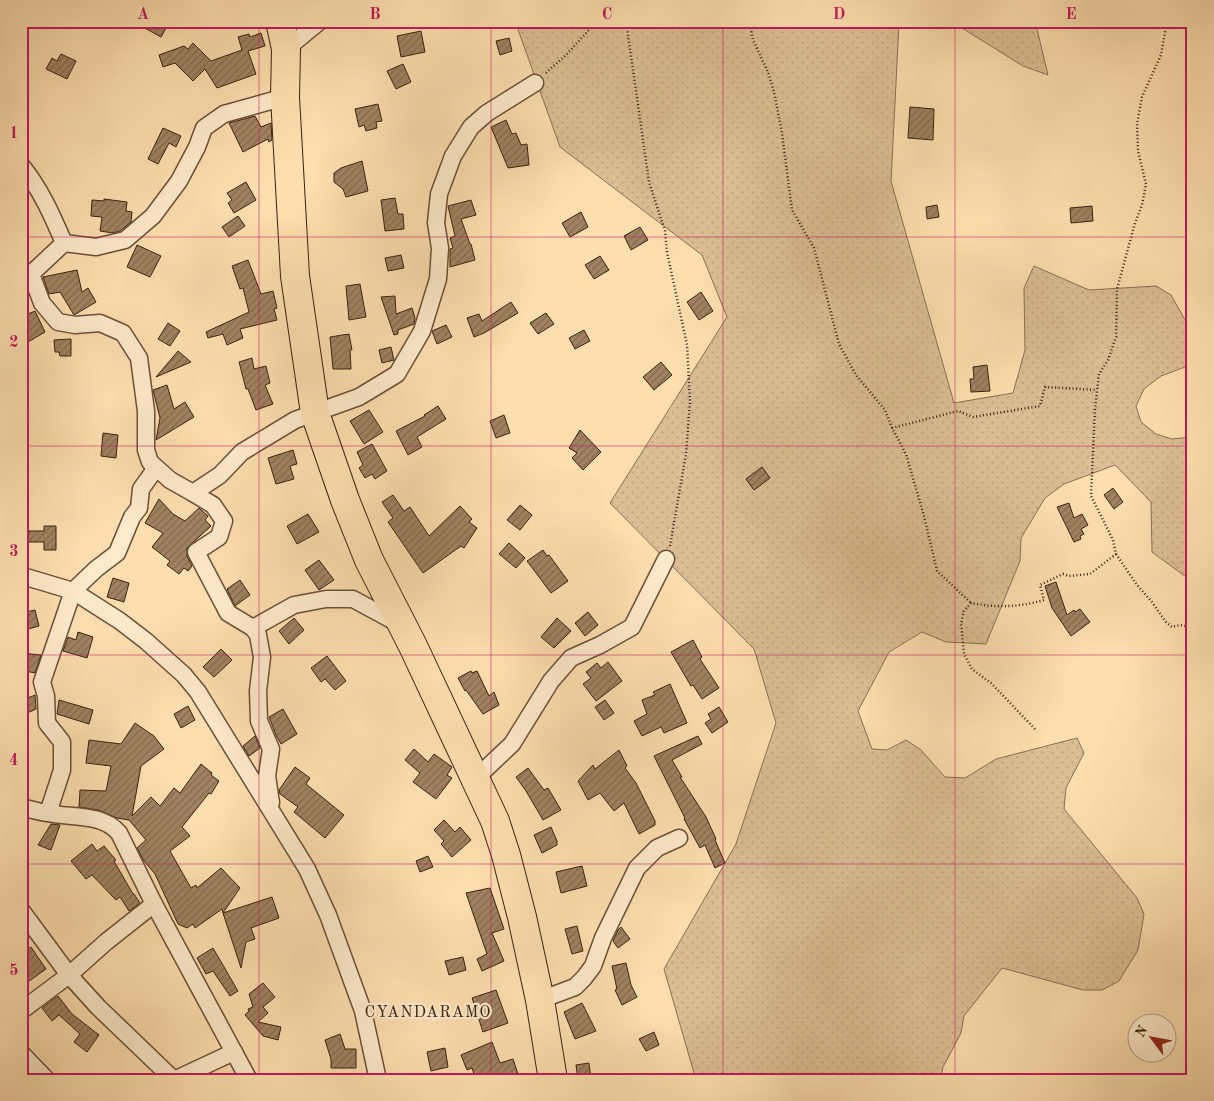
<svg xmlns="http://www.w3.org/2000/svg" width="1214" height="1101" viewBox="0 0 1214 1101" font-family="'Old Standard TT',serif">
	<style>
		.grass { fill: url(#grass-dots); stroke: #8b7052 }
		.building { fill: url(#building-hatch); stroke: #3b210f }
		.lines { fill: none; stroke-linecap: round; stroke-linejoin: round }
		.street-casing { stroke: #6b5037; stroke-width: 19 }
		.highway-casing { stroke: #3b210f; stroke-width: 30 }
		.path { stroke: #3b210f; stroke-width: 2.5; stroke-dasharray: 1 2.5; stroke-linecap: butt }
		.street { stroke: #fdeacb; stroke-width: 16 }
		.highway { stroke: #fcdeaf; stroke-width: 28 }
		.grid { fill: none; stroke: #c2185b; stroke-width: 1; stroke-opacity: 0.55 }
		.labels { text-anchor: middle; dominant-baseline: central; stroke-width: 4.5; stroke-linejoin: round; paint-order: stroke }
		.quarter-label { font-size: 16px; letter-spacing: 1px; fill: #3b210f; stroke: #fdeacb }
		.neatline { fill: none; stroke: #c2185b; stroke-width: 2 }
		.grid-label { font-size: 16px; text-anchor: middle; font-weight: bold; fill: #c2185b }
	</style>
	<defs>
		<pattern id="grass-dots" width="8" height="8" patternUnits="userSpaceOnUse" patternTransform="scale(1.25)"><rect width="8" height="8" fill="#dbbe94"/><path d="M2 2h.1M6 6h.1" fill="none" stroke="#bda37e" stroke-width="1.8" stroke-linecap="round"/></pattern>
		<pattern id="building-hatch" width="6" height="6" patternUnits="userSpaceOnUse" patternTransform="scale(1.25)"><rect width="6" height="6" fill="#9f8362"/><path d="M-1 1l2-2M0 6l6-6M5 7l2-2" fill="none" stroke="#836b4f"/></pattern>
	</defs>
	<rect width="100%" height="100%" fill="#fcdeaf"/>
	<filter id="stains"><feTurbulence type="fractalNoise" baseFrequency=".004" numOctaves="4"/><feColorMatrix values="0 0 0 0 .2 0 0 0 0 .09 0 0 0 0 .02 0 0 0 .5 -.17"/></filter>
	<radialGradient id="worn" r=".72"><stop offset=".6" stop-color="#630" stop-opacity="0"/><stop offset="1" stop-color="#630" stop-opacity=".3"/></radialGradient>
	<polygon class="grass" points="515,21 1032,21 1037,29 1048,75 1023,66 954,23 899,24 891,181 954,403 1013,393 1025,350 1024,288 1034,266 1089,290 1156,286 1171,295 1193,334 1193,364 1161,376 1144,389 1136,406 1141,422 1156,434 1172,439 1193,437 1193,582 1152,552 1151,502 1115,465 1064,484 1045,498 1021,538 1020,561 986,644 946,642 922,632 889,652 858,711 872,749 887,750 906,740 921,750 945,777 965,778 996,759 1077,738 1084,753 1066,788 1064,809 1137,898 1144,914 1138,950 1119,981 1102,990 1083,990 1002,968 964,1016 961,1033 943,1067 940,1080 696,1080 664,969 736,844 776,723 754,649 610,503 727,317 702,255 560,147"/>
	<g class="building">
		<polygon points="132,21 170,21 161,37"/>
		<polygon points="421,31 425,52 401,57 397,36"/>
		<polygon points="261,33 265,46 248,51 256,74 217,88 205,69 193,81 175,63 163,67 159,55 184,46 188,49 193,43 211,61 242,50 238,37 249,34 250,37"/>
		<polygon points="509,38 512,51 500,55 496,41"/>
		<polygon points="61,54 76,61 67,79 46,69 52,58 57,61"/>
		<polygon points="403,64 411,82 396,89 387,71"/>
		<polygon points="378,104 382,121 376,122 377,128 366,131 364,125 359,127 355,109"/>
		<polygon points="910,107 934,109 933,140 908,138"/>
		<polygon points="255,116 261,127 271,123 272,140 269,142 268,139 243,152 229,123"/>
		<polygon points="506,120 512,134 516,133 521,145 527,144 529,165 508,168 491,127"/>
		<polygon points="163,128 181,136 176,147 169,143 158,164 148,159"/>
		<polygon points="362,161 368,191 346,197 343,189 334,182 334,173 341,168"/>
		<polygon points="246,182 256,200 234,213 228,203 232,200 227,193"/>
		<polygon points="395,198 398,214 403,214 404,229 385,231 381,200"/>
		<polygon points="104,199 127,202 126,211 132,212 131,222 120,231 113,233 100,231 102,217 91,216 92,200 104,201"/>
		<polygon points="471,200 476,215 461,219 470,244 471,244 475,260 450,267 450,249 453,248 450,238 455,236 448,206"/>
		<polygon points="937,205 939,217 927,219 926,207"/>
		<polygon points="1092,206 1093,221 1071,223 1070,208"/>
		<polygon points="581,212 588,227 570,237 562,223"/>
		<polygon points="238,216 245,226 229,237 222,227"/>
		<polygon points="640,227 648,240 631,250 624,236"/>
		<polygon points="137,245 161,256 150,277 127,267"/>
		<polygon points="401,255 404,268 388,271 385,258"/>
		<polygon points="600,256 609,270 594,279 585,265"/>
		<polygon points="248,260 261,294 273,291 277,308 274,309 277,320 240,329 243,338 227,345 223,334 208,338 206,332 249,312 243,288 240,289 232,266"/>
		<polygon points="77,270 82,292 88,288 96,302 74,315 60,292 49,294 43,277"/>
		<polygon points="360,284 366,317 349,320 346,286"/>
		<polygon points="701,292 713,311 699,320 687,302"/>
		<polygon points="395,296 396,314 412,308 415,318 414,324 398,330 398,334 394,335 381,297"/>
		<polygon points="511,302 518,313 484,333 474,337 467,318 479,314 482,321"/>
		<polygon points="35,311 45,332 28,342 21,326 21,317"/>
		<polygon points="546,313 554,324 538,334 530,323"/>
		<polygon points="168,323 180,331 170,346 158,339"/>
		<polygon points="446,325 452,337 437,344 432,331"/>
		<polygon points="584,330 590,341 575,349 569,338"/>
		<polygon points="349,334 352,350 350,350 351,369 333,369 330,337"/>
		<polygon points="71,339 71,356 60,356 59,352 55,352 54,340"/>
		<polygon points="391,347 394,360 382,363 379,350"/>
		<polygon points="178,351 191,362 156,377"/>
		<polygon points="252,358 254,369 266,366 270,383 265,385 273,404 256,410 248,389 246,389 239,362"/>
		<polygon points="661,362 672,375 654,390 643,377"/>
		<polygon points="987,365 990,391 971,392 970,379 974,379 973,367"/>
		<polygon points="167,385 174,409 185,402 194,417 156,440 160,418 153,390"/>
		<polygon points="438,406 446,419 417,437 422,447 408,455 396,431 425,416 424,415"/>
		<polygon points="369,410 383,432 364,444 350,421"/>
		<polygon points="504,415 510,433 496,438 490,421"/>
		<polygon points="580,430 601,452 583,470 572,458 577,453 569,448"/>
		<polygon points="103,433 118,435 116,458 101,456"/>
		<polygon points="372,444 387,471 375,479 372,474 365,478 359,468 363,465 357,452"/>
		<polygon points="293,450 297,464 290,466 294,479 276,484 268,458"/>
		<polygon points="762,467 770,478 754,490 746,479"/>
		<polygon points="1113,488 1123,502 1114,509 1104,495"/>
		<polygon points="393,495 404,511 410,507 429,536 460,506 472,519 469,522 477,528 464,548 461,546 423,573 388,522 393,518 382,502"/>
		<polygon points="159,499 173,514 185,521 199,508 208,516 205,520 211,526 187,548 187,556 192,566 188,571 184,568 179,574 167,565 170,561 152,547 163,533 145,523"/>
		<polygon points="1069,503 1074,518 1082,514 1088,525 1081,529 1084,534 1080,536 1081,539 1074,542 1057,507"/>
		<polygon points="520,505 532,515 520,530 507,520"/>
		<polygon points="308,514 319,532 297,544 287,526"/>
		<polygon points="44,526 56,526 56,550 44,550 44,542 28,542 29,531 44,531"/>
		<polygon points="509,543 525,558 516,568 499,554"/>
		<polygon points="543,550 547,556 549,555 568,581 551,593 527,561"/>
		<polygon points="319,560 334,580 319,590 305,570"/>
		<polygon points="113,578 129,583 124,602 107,597"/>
		<polygon points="240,580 250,595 235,606 227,589"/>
		<polygon points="1056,582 1067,615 1074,610 1075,612 1080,609 1090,622 1071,636 1052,608 1045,586"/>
		<polygon points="35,610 39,626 21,631 21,613"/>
		<polygon points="588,612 598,625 585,636 575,623"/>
		<polygon points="294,618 304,630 289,644 279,631"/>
		<polygon points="557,618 571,631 554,648 541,637"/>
		<polygon points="78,632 93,637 87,658 63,651 68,637 76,640"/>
		<polygon points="693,640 702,657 700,659 719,688 702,699 693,685 691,686 671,652"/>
		<polygon points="221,649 232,660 214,677 203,667"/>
		<polygon points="21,653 41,655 35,673 21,670"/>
		<polygon points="327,656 346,681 335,690 325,679 321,682 311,668"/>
		<polygon points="608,662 622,681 596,701 583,684 591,678 586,672 597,663 601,668"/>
		<polygon points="471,671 472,673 477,671 489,696 494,692 499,705 483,714 466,690 465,691 458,678"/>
		<polygon points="670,684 687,723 664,733 661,727 642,736 634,721 647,714 642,700 655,695 653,692"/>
		<polygon points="35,695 36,709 21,716 21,701"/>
		<polygon points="59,700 93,710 89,724 57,714"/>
		<polygon points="605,700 614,713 604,720 595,707"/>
		<polygon points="188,706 195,720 181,728 174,714"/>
		<polygon points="719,707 728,722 712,733 705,723 711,719 708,714"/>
		<polygon points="283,709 297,734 281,744 276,735 269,717"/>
		<polygon points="135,723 154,736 164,749 141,766 132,816 151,797 160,806 174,788 180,793 201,764 212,773 211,775 219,781 211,794 209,793 182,827 190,836 170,851 191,888 196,885 197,888 221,868 240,888 223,913 222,909 195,928 193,924 187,928 178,924 155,874 144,861 137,848 146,840 129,820 117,818 98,810 79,807 80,790 106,791 111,766 86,763 89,740 121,744"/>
		<polygon points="255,736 260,748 249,756 243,746"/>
		<polygon points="698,736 702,744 672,760 682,777 680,777 706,817 716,839 715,840 725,863 715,868 705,845 700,848 684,819 685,818 654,756"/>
		<polygon points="414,749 428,762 434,754 452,767 447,775 452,778 436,799 413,782 420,773 405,760"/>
		<polygon points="619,750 627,766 625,768 636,783 655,821 655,825 639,834 624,803 614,811 600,793 588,800 578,781 593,765 595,769"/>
		<polygon points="295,767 310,778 306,784 344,815 325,838 294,812 298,807 280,794 279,790"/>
		<polygon points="528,768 544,790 548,788 561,810 543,820 526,791 516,777"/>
		<polygon points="444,820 455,832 460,827 471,840 452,857 441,844 444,841 434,830"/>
		<polygon points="51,824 60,825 51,850 38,845"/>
		<polygon points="551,827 557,841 557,845 542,853 534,835"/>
		<polygon points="92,844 97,851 104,846 116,860 114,861 133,894 134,894 140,903 129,911 120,897 116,900 92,875 86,879 71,861"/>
		<polygon points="428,856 433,867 420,872 416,861"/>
		<polygon points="582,866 587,886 561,893 556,872"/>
		<polygon points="490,888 504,929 492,933 504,961 482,971 477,959 487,954 466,893"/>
		<polygon points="272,897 279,918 251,928 255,939 246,942 241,968 223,913"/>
		<polygon points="577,926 583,951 572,954 565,929"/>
		<polygon points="621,927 630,939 618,948 613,941 618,930"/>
		<polygon points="31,947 46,969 25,984 21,978 21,954"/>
		<polygon points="213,948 238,991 230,996 213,971 206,974 197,958"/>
		<polygon points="463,957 466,970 449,975 445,961"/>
		<polygon points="626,963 631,985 637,997 622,1005 615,990 617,989 612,966"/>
		<polygon points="263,983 275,997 263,1007 268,1013 258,1022 281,1027 278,1040 263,1036 245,1015 249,1011 248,1009 253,1007 249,994"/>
		<polygon points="496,990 508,1023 483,1032 472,998"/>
		<polygon points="58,996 72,1014 99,1035 87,1052 74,1042 80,1034 59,1015 52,1021 42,1008"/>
		<polygon points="582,1003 596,1031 575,1039 564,1012"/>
		<polygon points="654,1032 659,1045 646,1051 639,1039"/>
		<polygon points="340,1034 345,1049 356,1049 356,1068 331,1068 331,1059 325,1040"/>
		<polygon points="492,1042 500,1063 513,1059 520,1080 476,1080 472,1068 467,1070 461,1055"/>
		<polygon points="445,1048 448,1067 431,1071 427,1052"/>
		<polygon points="589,1063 591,1080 578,1080 576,1065"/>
	</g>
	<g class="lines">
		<g class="street-casing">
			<g id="street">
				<polyline points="286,49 320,21"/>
				<path d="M 21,165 C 40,188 52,215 64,243 L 31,274 L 42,303 L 58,322 L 75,325 L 100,323 L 123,333 L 139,358 L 146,411 L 146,450 L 150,462 L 170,480 L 193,493 L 220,475 L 242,452 L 295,420 L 359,397 L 397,374 L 422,331 L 438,279 L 440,248 L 436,223 L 439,194 L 453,156 L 471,127 L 487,113 L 535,83"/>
				<polyline points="64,243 96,247 125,240 153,216 179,181 197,147 204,128 224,114 285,97"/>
				<polyline points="193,493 213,505 224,521 219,537 196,552 228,613 253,628 258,635 262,657 258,691 259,721 271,749 267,776 271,803"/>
				<polyline points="21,577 26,577 73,591 120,621 146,641 184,675 198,692 307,869 328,915 363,1011 378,1080"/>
				<polyline points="253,628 294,605 326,599 353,599 401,625"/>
				<polyline points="476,778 512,744 551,681 571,658 600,645 632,627 666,559"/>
				<path d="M 21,807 C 30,809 39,812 48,813 C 71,818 102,813 119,833 L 154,904 L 249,1080"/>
				<polyline points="48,813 62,770 62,742 47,723 46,696 42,682 73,591 96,569 117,553 132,517 139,508 141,489 156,468"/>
				<polyline points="21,910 69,975 98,1007 174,1080"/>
				<polyline points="540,1000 575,987 584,978 593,966 603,938 637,868 657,848 679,838"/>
				<polyline points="21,1011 69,975 106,942 154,904"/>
				<polyline points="21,1053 47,1080"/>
				<polyline points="174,1080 234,1052"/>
			</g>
		</g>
		<g class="highway-casing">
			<polyline id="highway" points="280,21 286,49 285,97 295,276 315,413 345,500 369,560 413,646 495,821 506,855 522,917 540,1000 553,1080"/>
		</g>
		<g class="path">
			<polyline points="626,21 649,182 665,231 667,252 687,345 690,402 686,454 670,546"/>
			<polyline points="749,21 753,40 768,72 774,92 782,133 792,210 814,248 839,344 856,375 885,410 892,428 906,454 924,516 937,571 971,603"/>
			<polyline points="546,73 567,54 597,21"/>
			<polyline points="892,428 958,411 973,417 1040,406 1045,387 1097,390"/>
			<polyline points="1116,554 1137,585 1152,602 1165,621 1172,627 1180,625 1193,627"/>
			<path d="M 1035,729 L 991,683 L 972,669 L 964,654 L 961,623 L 964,611 L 971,603 C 996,608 1020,607 1044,600 L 1040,585 L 1063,574 L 1069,576 L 1090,574 L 1116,554 L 1113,540 L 1091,496 L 1095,409 L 1099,374 L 1108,360 L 1116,337 L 1117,289 L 1135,223 L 1142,205 L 1146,184 L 1138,151 L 1137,124 L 1142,97 L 1161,55 L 1167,21"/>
		</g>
		<use href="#street" class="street"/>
		<use href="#highway" class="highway"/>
	</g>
	<path class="grid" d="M 259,21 L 259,1080M 491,21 L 491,1080M 723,21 L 723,1080M 955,21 L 955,1080M 21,237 L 1193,237M 21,446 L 1193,446M 21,655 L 1193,655M 21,864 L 1193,864"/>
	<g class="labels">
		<g class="quarter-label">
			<text x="428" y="1013">CYANDARAMO</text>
		</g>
	</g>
	<rect width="1214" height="1101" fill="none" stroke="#fcdeaf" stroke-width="55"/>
	<g transform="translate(1152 1038) rotate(302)"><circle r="24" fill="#fdeacb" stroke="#af9a80"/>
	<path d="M0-4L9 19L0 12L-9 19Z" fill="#8f2418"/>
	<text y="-8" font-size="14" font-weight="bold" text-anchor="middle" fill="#3b210f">N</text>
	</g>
	<rect x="28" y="28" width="1158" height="1046" class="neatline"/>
	<g class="grid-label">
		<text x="143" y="19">A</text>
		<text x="375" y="19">B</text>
		<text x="607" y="19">C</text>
		<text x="839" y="19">D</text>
		<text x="1071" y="19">E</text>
		<text x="14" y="138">1</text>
		<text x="14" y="347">2</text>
		<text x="14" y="556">3</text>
		<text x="14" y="765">4</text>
		<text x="14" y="975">5</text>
	</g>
	<rect width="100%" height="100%" filter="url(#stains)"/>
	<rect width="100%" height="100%" fill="url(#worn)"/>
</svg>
